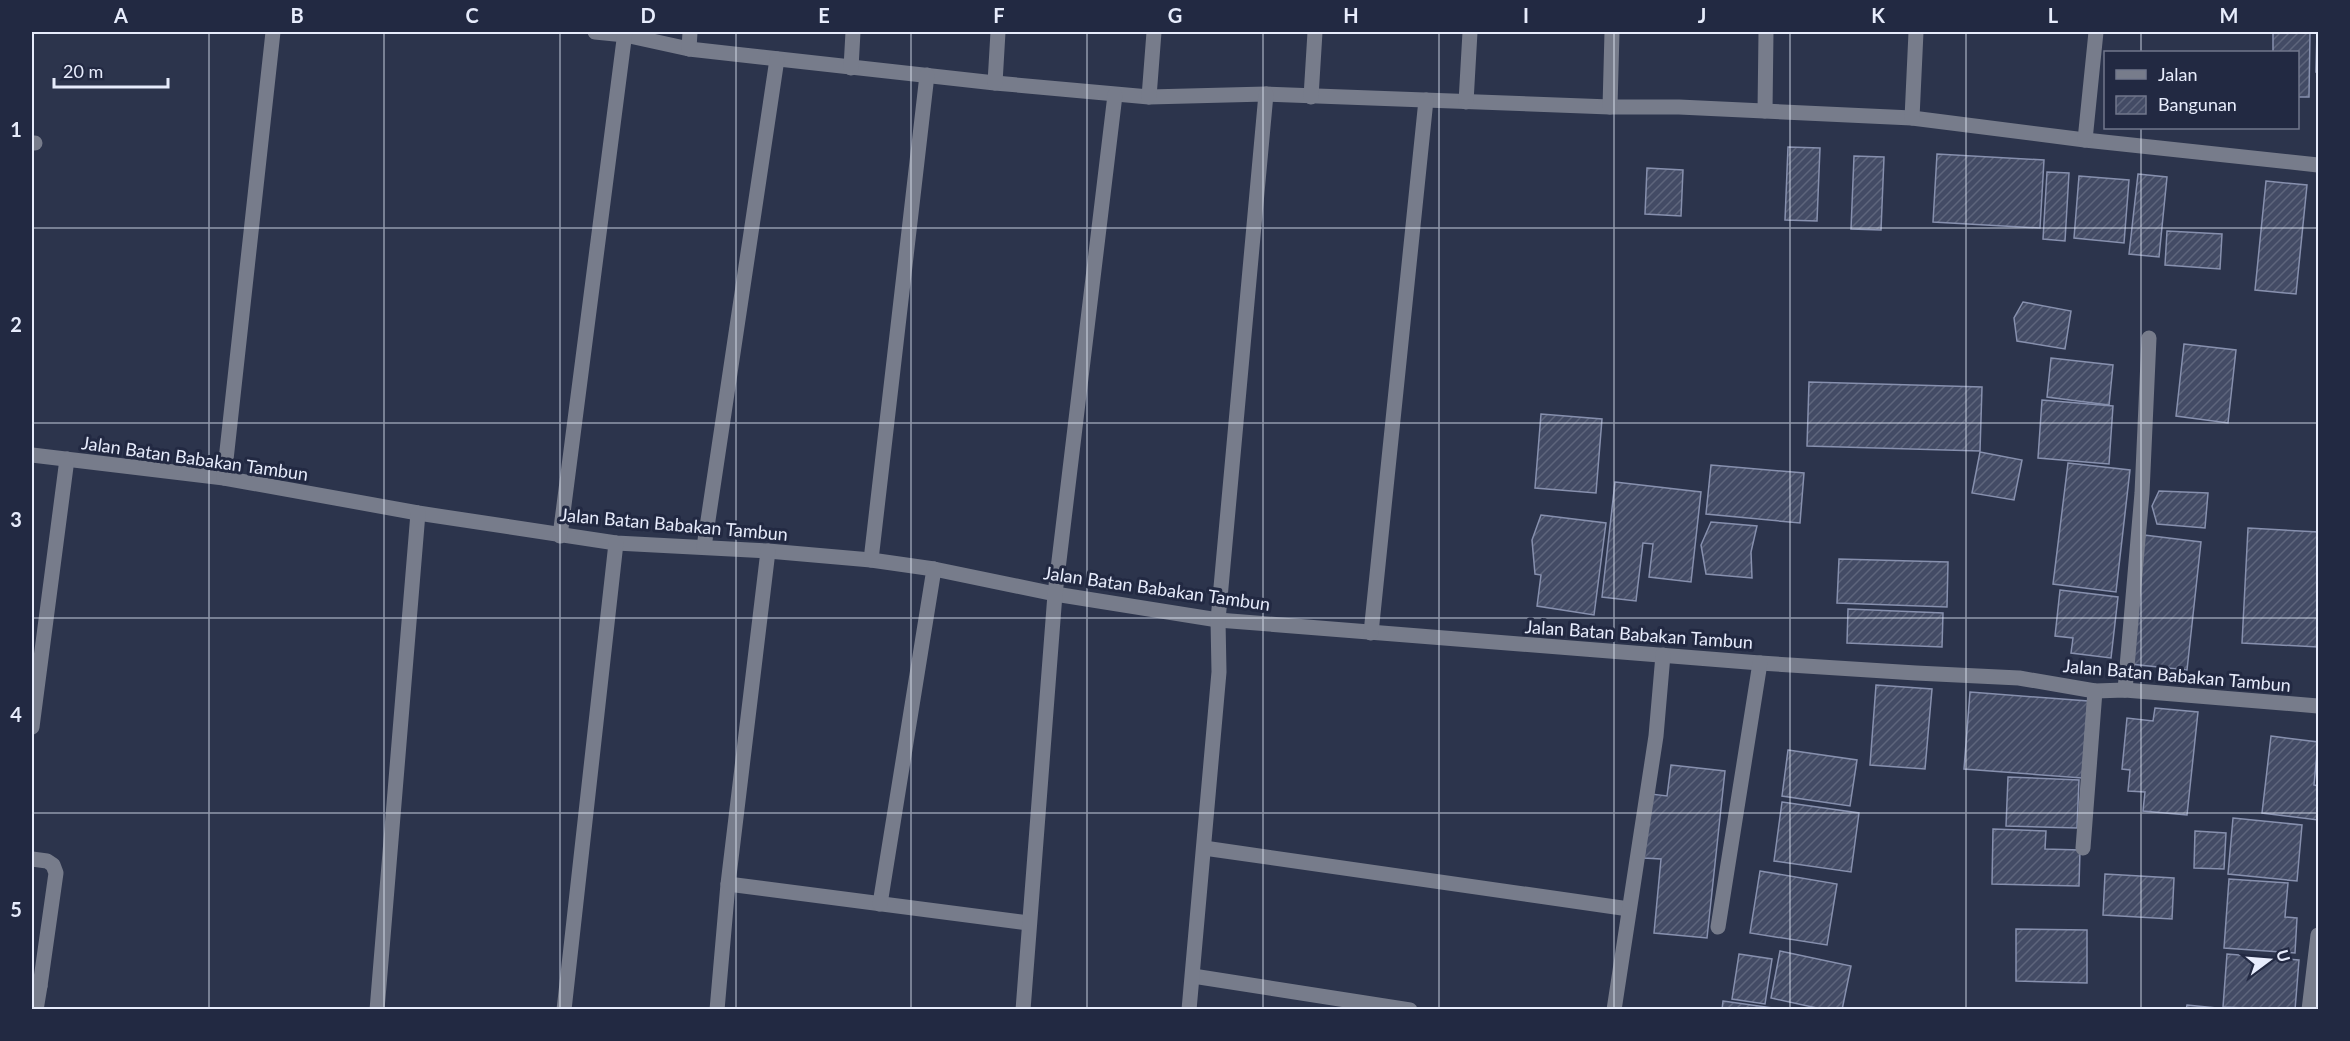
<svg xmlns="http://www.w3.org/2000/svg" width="2350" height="1041" viewBox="0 0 2350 1041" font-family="Lato,sans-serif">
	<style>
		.building { fill: url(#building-hatch); stroke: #8790ae; stroke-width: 1.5 }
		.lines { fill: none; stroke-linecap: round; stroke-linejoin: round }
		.minor { stroke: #777c8b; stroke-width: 15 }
		.grid { fill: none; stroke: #e7ecfc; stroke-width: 1.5; stroke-opacity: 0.55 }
		.labels { text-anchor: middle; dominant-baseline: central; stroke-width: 6; stroke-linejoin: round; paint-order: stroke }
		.street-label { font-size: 18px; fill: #e7ecfc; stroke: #222942 }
		.neatline { fill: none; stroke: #e7ecfc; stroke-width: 2 }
		.grid-label { font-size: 20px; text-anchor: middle; font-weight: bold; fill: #e7ecfc }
	</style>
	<defs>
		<pattern id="building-hatch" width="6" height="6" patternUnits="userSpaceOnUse" patternTransform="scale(1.5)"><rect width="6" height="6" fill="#434b65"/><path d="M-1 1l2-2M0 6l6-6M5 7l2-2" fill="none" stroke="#5e657c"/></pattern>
	</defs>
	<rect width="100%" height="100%" fill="#2c344c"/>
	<g class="building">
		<polygon points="2273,32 2310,32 2309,97 2298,97 2298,52 2273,52"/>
		<polygon points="2317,32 2318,32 2318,72 2316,72"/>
		<polygon points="1788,147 1820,148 1817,221 1785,220"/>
		<polygon points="1937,154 2044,160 2040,228 1933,222"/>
		<polygon points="1854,156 1884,157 1881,230 1851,229"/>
		<polygon points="1647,168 1683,170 1681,216 1645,214"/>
		<polygon points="2047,172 2069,173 2065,241 2043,239"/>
		<polygon points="2138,174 2167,177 2159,257 2129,254"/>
		<polygon points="2079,176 2129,180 2124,243 2074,238"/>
		<polygon points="2266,181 2307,185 2296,294 2255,290"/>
		<polygon points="2167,231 2222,234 2220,269 2165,265"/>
		<polygon points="2023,302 2071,311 2065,349 2017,341 2014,318"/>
		<polygon points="2184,344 2236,350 2228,423 2176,416"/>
		<polygon points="2051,358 2113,365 2109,405 2047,397"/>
		<polygon points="1809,382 1982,387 1980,451 1807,446"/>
		<polygon points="2042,400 2113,406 2109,464 2038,458"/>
		<polygon points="1541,414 1602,419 1596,493 1535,488"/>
		<polygon points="1980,452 2022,460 2014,500 1972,493"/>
		<polygon points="2068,463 2130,470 2116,592 2053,584"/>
		<polygon points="1711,465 1804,473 1800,523 1706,514"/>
		<polygon points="1615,482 1701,492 1691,582 1649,577 1653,544 1643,543 1636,601 1602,597"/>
		<polygon points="2159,491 2208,493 2205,528 2157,524 2152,506"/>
		<polygon points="1541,515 1606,523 1594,615 1537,606 1541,575 1535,574 1532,540"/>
		<polygon points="1711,522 1757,526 1751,552 1752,578 1706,574 1701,545"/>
		<polygon points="2248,528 2318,532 2318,647 2242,643"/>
		<polygon points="2144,535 2201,542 2187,670 2130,664"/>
		<polygon points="1839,559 1948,562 1947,607 1837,603"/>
		<polygon points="2060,590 2118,597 2111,658 2071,653 2073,638 2055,636"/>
		<polygon points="1848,609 1943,613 1942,647 1847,643"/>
		<polygon points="1876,685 1932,689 1925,769 1870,765"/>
		<polygon points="1970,692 2088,701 2082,778 1964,769"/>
		<polygon points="2155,708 2198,712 2187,815 2143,811 2145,792 2128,791 2130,770 2122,769 2127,718 2153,721"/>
		<polygon points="2271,736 2318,742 2314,785 2318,786 2318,820 2262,813"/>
		<polygon points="1788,750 1857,760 1850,806 1782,796"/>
		<polygon points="1671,765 1725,771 1707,938 1654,933 1661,859 1644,858 1651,794 1667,796"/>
		<polygon points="2008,777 2079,780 2077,828 2006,826"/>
		<polygon points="1782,802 1859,813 1851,872 1774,861"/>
		<polygon points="2233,818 2302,825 2297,881 2228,874"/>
		<polygon points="1993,829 2046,831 2045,849 2080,850 2079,886 1992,884"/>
		<polygon points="2195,831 2226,833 2224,869 2194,868"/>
		<polygon points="1760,871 1837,884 1827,945 1750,933"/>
		<polygon points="2105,874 2174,878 2172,919 2103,915"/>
		<polygon points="2229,879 2288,883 2285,917 2297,918 2295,953 2224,948"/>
		<polygon points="2016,929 2087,930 2087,983 2016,981"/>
		<polygon points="1780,951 1851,966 1842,1010 1826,1010 1771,998"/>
		<polygon points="1739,954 1772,959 1765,1004 1732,999"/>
		<polygon points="2227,954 2299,960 2295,1010 2223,1007"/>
		<polygon points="1723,1001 1788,1010 1722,1010"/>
		<polygon points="2187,1005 2237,1010 2186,1010"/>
	</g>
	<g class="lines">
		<g class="minor">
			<polyline points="595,32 625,35 689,49 995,83 1149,97 1266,94 1610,107 1679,107 1912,118 2085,140 2318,165"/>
			<polyline points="689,49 690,32"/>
			<polyline points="851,68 853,32"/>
			<polyline points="995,83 998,32"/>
			<polyline points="1149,97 1154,32"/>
			<polyline points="1311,97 1315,32"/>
			<polyline points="1466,102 1470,32"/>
			<polyline points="1610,107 1612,32"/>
			<polyline points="1765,111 1766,32"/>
			<polyline points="1912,118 1916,32"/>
			<polyline points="2085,140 2096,32"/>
			<polyline points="32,143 35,143"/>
			<polyline points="32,455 224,478 418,513 616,543 768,551 871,560 934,569 1055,594 1218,620 1760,663 1916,673 2019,678 2095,691 2125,690 2318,706"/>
			<polyline points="224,478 273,32"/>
			<polyline points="560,536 625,32"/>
			<polyline points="704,547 777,59"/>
			<polyline points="871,560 927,75"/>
			<polyline points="1371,633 1426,100"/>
			<polyline points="2125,690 2142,493 2149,338"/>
			<polyline points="32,727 67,459"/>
			<polyline points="1204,848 1629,909"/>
			<polyline points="2083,848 2095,691"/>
			<polyline points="32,859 47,861 53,865 56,873 40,986"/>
			<polyline points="728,884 1029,923"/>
			<polyline points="880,904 934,569"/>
			<polyline points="1718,927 1760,663"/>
			<polyline points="1193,976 1410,1010"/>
			<polyline points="32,984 40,986 36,1010"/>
			<polyline points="377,1010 418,513"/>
			<polyline points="564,1010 616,543"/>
			<polyline points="717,1010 728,884 768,551"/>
			<polyline points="1023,1010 1055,594 1115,95"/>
			<polyline points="1189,1010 1219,672 1218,620 1266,94"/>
			<polyline points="1614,1010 1656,736 1663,655"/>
			<polyline points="2309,1010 2318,935"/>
		</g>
	</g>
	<path class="grid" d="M 209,32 L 209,1010M 384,32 L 384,1010M 560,32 L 560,1010M 736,32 L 736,1010M 911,32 L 911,1010M 1087,32 L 1087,1010M 1263,32 L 1263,1010M 1439,32 L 1439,1010M 1614,32 L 1614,1010M 1790,32 L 1790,1010M 1966,32 L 1966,1010M 2141,32 L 2141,52M 2141,128 L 2141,1010M 32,228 L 2318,228M 32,423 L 2318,423M 32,618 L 2318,618M 32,813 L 2318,813"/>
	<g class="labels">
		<g class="street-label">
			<text transform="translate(195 458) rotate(8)">Jalan Batan Babakan Tambun</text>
			<text transform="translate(674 524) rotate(5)">Jalan Batan Babakan Tambun</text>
			<text transform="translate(1157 588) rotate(8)">Jalan Batan Babakan Tambun</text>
			<text transform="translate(1639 634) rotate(4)">Jalan Batan Babakan Tambun</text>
			<text transform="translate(2177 675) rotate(5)">Jalan Batan Babakan Tambun</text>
		</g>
	</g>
	<rect width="2350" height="1041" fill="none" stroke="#222942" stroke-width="66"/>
	<rect x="2104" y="51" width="195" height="78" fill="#222942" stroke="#71778c" stroke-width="1.5"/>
	<rect x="2116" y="70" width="30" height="9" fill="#777c8b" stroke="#71778c" stroke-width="1.5"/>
	<text x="2158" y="81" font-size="18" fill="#e7ecfc">Jalan</text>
	<rect x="2116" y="96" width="30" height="18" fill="url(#building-hatch)" stroke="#71778c" stroke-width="1.5"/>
	<text x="2158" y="111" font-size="18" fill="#e7ecfc">Bangunan</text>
	<g transform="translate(2269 960) rotate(74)" stroke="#222942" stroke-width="4.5" paint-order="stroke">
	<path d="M0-4.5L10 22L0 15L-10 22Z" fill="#e7ecfc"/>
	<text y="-9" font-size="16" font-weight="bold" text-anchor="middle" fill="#e7ecfc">U</text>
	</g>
	<path d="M54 78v9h114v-9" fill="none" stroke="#e7ecfc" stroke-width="3"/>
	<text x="63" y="78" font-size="18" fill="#e7ecfc" stroke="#222942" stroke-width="4.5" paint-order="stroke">20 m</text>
	<rect x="33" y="33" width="2284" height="975" class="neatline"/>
	<g class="grid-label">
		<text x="121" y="23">A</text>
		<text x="297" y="23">B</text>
		<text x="472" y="23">C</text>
		<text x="648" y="23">D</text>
		<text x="824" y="23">E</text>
		<text x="999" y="23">F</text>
		<text x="1175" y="23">G</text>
		<text x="1351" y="23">H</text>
		<text x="1526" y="23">I</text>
		<text x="1702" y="23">J</text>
		<text x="1878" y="23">K</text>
		<text x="2053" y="23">L</text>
		<text x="2229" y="23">M</text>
		<text x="16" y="137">1</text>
		<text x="16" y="332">2</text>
		<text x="16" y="527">3</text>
		<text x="16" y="722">4</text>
		<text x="16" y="917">5</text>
	</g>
</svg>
